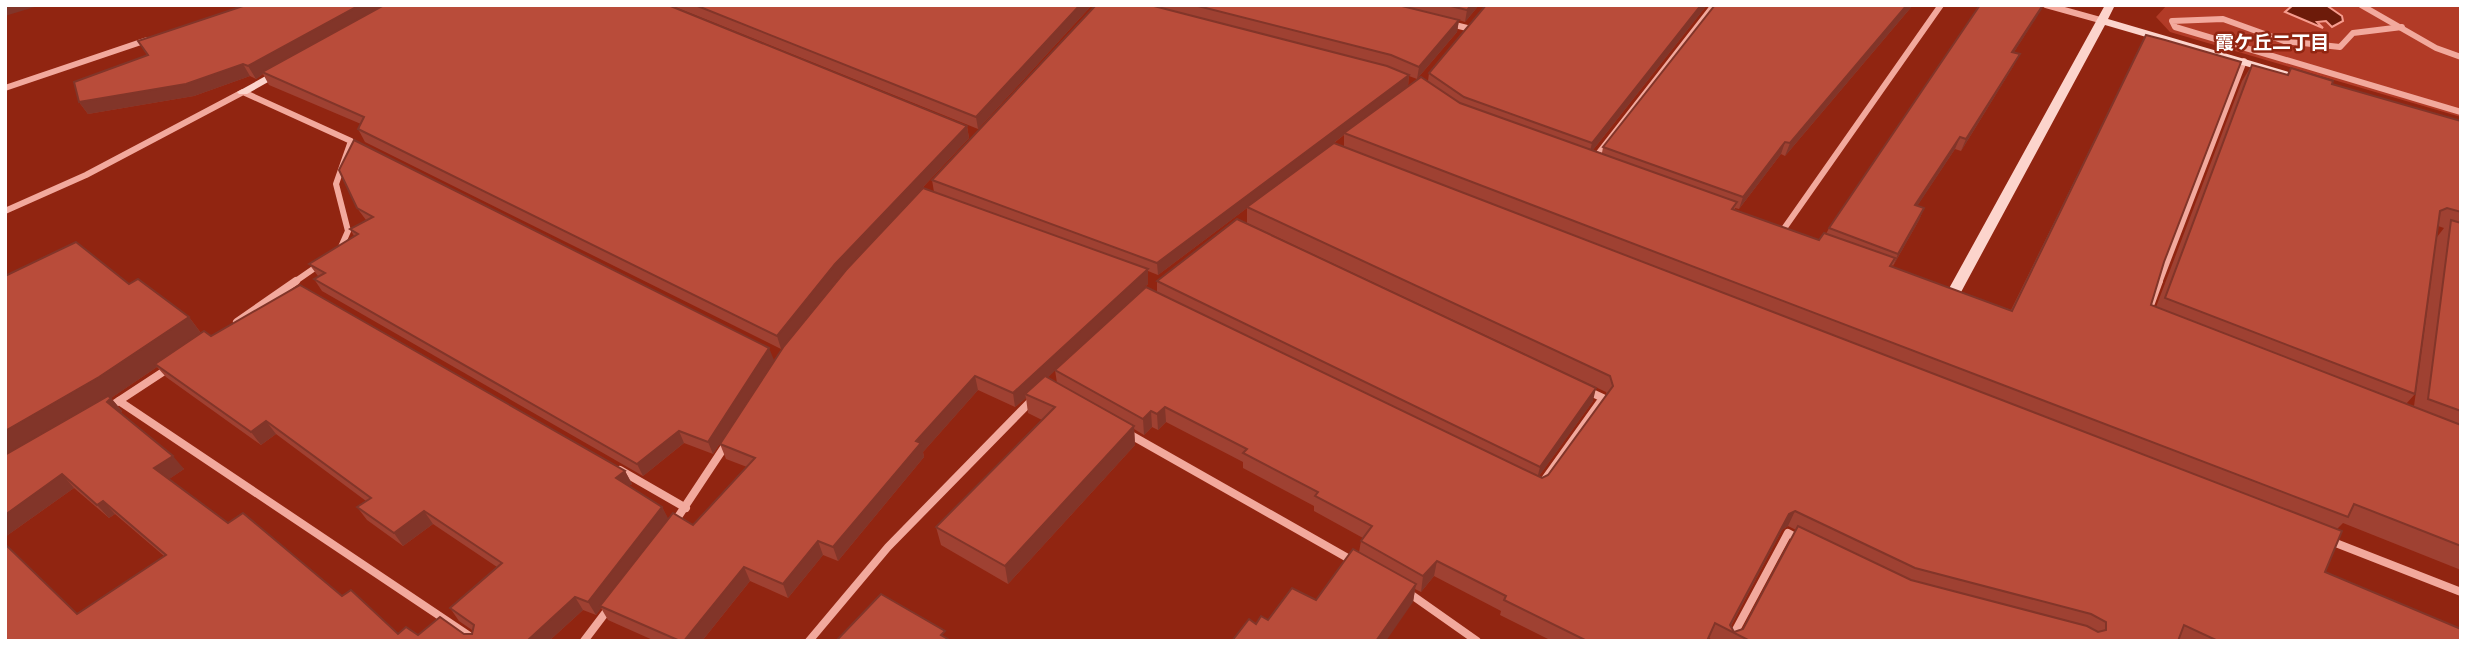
<svg xmlns="http://www.w3.org/2000/svg" width="2466" height="646" viewBox="0 0 2466 646" font-family="'PT Sans Narrow','Noto Sans JP',sans-serif">
	<style>
		.green { fill: #b23b27 }
		.water { fill: #6d1b0a; stroke: #f69c8e; stroke-width: 2 }
		.lines { fill: none; stroke-linecap: round; stroke-linejoin: round }
		.street-far1 { stroke: #f2a99d; stroke-width: 6 }
		.street { stroke: #f2a99d; stroke-width: 8 }
		.secondary { fill: #fcd4cc; fill-rule: evenodd }
		.wall { fill: #9f4132; fill-rule: evenodd }
		.shaded-wall { fill: #823529 }
		.building { fill: #b94c3a; stroke: #823529; stroke-width: 2; fill-rule: evenodd }
		.labels { text-anchor: middle; dominant-baseline: central; stroke-width: 5; stroke-linejoin: round; paint-order: stroke }
		.far-neighbourhood-label { font-size: 19px; font-weight: bold; fill: #fff; stroke: #912511 }
	</style>
	<rect width="100%" height="100%" fill="#912511"/>
	<polygon class="green" points="2167,5 2461,5 2461,117 2170,32 2156,17"/>
	<polygon class="water" points="2293,5 2326,5 2342,16 2343,21 2332,27 2326,21 2317,22 2323,28 2285,12"/>
	<g class="lines">
		<g class="street-far1">
			<polyline points="2046,5 2100,20"/>
			<polyline points="2361,5 2436,48 2461,57"/>
			<polyline points="1451,24 1467,28"/>
			<polyline points="2402,27 2353,33 2340,47 2284,41 2223,19 2172,21 2175,27 2461,112"/>
			<polyline points="5,88 147,40"/>
			<polyline points="1594,159 1714,5"/>
			<polyline points="5,211 86,175 243,92 351,141 336,184 348,231 341,247"/>
			<polyline points="1783,230 1941,5"/>
			<polyline points="293,283 319,265"/>
			<polyline points="2159,283 2244,61"/>
		</g>
		<g class="street">
			<polyline points="2151,303 2159,281"/>
			<polyline points="237,322 296,281"/>
			<polyline points="119,401 477,641"/>
			<polyline points="108,408 169,368"/>
			<polyline points="1129,434 1353,561"/>
			<polyline points="620,470 686,508"/>
			<polyline points="1543,482 1603,398 1588,391"/>
			<polyline points="674,523 727,443"/>
			<polyline points="2328,540 2461,592"/>
			<polyline points="1406,591 1477,641"/>
			<polyline points="584,641 609,608"/>
			<polyline points="809,641 888,547 1032,400"/>
			<polyline points="1730,641 1788,533 1799,539"/>
		</g>
		<g class="secondary">
			<polygon points="2105,5 2115,5 2108,19 2309,78 2311,80 2309,82 2301,82 2105,25 1960,294 1953,299 1948,297 1946,294"/>
			<polygon points="280,68 284,69 284,73 247,94 239,94 237,92"/>
		</g>
	</g>
	<g class="wall">
		<polygon points="670,5 1092,5 978,129"/>
		<path d="M 1096,5 L 1479,5 L 1465,22 L 1459,20 L 1457,32 L 1417,79 L 1409,76 L 1408,86 L 1428,81 L 1429,73 L 1486,5 L 1707,5 L 1593,150 L 1602,153 L 1603,147 L 1715,5 L 1913,5 L 1785,156 L 1781,154 L 1739,209 L 1735,208 L 1735,210 L 1819,240 L 1826,234 L 1829,228 L 1980,5 L 2044,5 L 2014,52 L 2014,65 L 1961,151 L 1955,149 L 1917,206 L 1924,208 L 1919,220 L 1893,266 L 1892,265 L 1891,267 L 2011,310 L 2146,35 L 2164,262 L 2151,305 L 2156,307 L 2242,81 L 2252,65 L 2287,75 L 2291,68 L 2332,84 L 2460,121 L 2461,120 L 2461,570 L 2343,523 L 2337,529 L 2325,572 L 2461,641 L 1714,641 L 1709,638 L 1707,641 L 1552,641 L 1500,615 L 1501,611 L 1434,576 L 1421,592 L 1415,589 L 1413,602 L 1256,624 L 1268,620 L 1316,600 L 1359,552 L 1361,541 L 1363,538 L 1314,511 L 1314,506 L 1243,468 L 1243,462 L 1166,422 L 1158,430 L 1152,427 L 1144,435 L 1134,429 L 1135,445 L 1008,584 L 941,545 L 936,527 L 1042,420 L 1028,413 L 1026,398 L 1015,407 L 978,390 L 923,452 L 924,457 L 838,561 L 823,555 L 788,598 L 750,581 L 702,641 L 655,641 L 608,620 L 601,608 L 596,615 L 583,610 L 549,641 L 5,641 L 77,614 L 164,556 L 115,514 L 109,518 L 74,488 L 5,537 L 129,284 L 189,317 L 201,333 L 625,471 L 632,484 L 629,486 L 662,507 L 668,519 L 693,525 L 747,467 L 726,459 L 720,444 L 934,192 L 932,180 ZM 1344,135 L 1344,147 L 1334,143 ZM 1247,208 L 1247,223 L 1606,392 L 1607,395 L 1548,475 L 1542,478 L 1539,476 L 1593,401 L 1157,281 L 1157,293 L 1060,366 L 1148,284 L 1148,271 L 1158,275 ZM 2438,226 L 2444,228 L 2437,237 ZM 2433,267 L 2414,406 L 2406,404 L 2415,394 ZM 157,367 L 166,377 L 261,445 L 276,434 L 366,501 L 357,507 L 367,520 L 403,546 L 433,524 L 497,567 L 450,608 L 459,621 L 472,630 L 472,634 L 418,635 L 398,634 L 342,596 L 228,523 L 169,479 L 184,469 L 121,413 L 122,411 L 111,398 ZM 1055,370 L 1057,383 L 1047,378 ZM 1788,526 L 1796,530 L 1743,629 L 1734,632 L 1731,626 L 1782,530 Z"/>
		<polygon points="138,41 967,126 969,138 839,277 781,349 365,142 358,129 361,124 269,85 263,74 256,79 250,76 194,96 88,114 79,102 147,55"/>
		<polygon points="357,208 774,360 713,454 684,443 643,476 322,291 314,279 318,276 309,264 354,236 350,229 366,220"/>
	</g>
	<g class="shaded-wall">
		<polygon points="5,5 41,5 5,16"/>
		<polygon points="360,5 387,5 262,72 263,74 256,79 248,66"/>
		<polygon points="1080,5 1092,5 978,129 976,117"/>
		<polygon points="1471,5 1479,5 1465,22 1467,10"/>
		<polygon points="1701,5 1707,5 1589,155 1592,143"/>
		<polygon points="1907,5 1913,5 1785,156 1790,143"/>
		<polygon points="2043,5 2044,5 2042,9 2007,63 2012,52"/>
		<polygon points="1459,20 1457,32 1417,79 1419,67"/>
		<polygon points="2020,54 2014,65 1961,151 1966,139"/>
		<polygon points="243,64 250,76 194,96 88,114 79,102"/>
		<polygon points="1409,75 1408,87 1344,133 1344,135 1158,275 1157,263"/>
		<polygon points="967,126 969,138 839,277 781,349 777,336 835,264"/>
		<polygon points="1960,137 1955,149 1910,217 1915,205"/>
		<polygon points="1785,142 1781,154 1739,209 1743,197"/>
		<polygon points="1924,208 1919,220 1893,266 1898,254"/>
		<polygon points="1148,269 1148,284 1028,396 1025,394 1026,398 1015,407 1013,393"/>
		<polygon points="189,317 203,336 155,364 157,367 111,398 122,411 119,415 5,460 5,431"/>
		<polygon points="769,348 774,360 713,454 708,442"/>
		<polygon points="975,376 978,390 923,452 924,457 838,561 833,547 916,441"/>
		<polygon points="1596,388 1593,401 1537,479 1540,467"/>
		<polygon points="1165,407 1166,422 1158,430 1157,414"/>
		<polygon points="1151,411 1152,427 1144,435 1143,419"/>
		<polygon points="266,421 276,434 261,445 251,432"/>
		<polygon points="1134,426 1135,445 1008,584 1005,566"/>
		<polygon points="679,431 684,443 643,476 637,464"/>
		<polygon points="173,456 184,469 165,482 154,468"/>
		<polygon points="625,471 632,484 622,491 616,478"/>
		<polygon points="62,474 74,488 5,537 5,515"/>
		<polygon points="103,501 115,514 109,518 97,505"/>
		<polygon points="662,507 669,520 596,615 588,602"/>
		<polygon points="424,511 433,524 403,546 394,533"/>
		<polygon points="1795,511 1788,526 1782,530 1728,630 1789,514"/>
		<polygon points="818,541 823,555 788,598 783,584"/>
		<polygon points="1437,561 1434,576 1421,592 1423,576"/>
		<polygon points="744,567 750,581 702,641 684,641"/>
		<polygon points="1416,584 1413,602 1386,641 1376,641"/>
		<polygon points="575,597 583,610 549,641 527,641"/>
	</g>
	<g class="building">
		<polygon points="246,5 360,5 248,66 243,64 186,84 79,102 74,82 148,55 138,41"/>
		<polygon points="384,5 668,5 967,126 835,264 777,336 358,129 364,117 262,72"/>
		<polygon points="695,5 1080,5 976,117"/>
		<polygon points="1096,5 1150,5 1387,66 1409,75 1157,263 932,180"/>
		<polygon points="1194,5 1398,5 1459,20 1419,67 1391,55"/>
		<polygon points="1447,5 1471,5 1467,10"/>
		<polygon points="1486,5 1701,5 1592,143 1464,97 1429,73"/>
		<polygon points="1715,5 1907,5 1790,143 1785,142 1743,197 1603,147"/>
		<polygon points="1980,5 2043,5 2012,52 2020,54 1966,139 1960,137 1915,205 1924,208 1898,254 1829,228"/>
		<polygon points="2146,35 2165,40 2241,62 2164,262 2151,305 2461,425 2461,546 2354,504 2348,517 1344,133 1421,77 1460,103 1737,202 1732,209 1819,240 1824,233 1895,258 1890,266 2012,311"/>
		<polygon points="2252,65 2288,75 2291,68 2333,81 2332,84 2461,121 2461,212 2447,208 2440,211 2415,394 2165,298"/>
		<polygon points="354,140 769,348 708,442 679,431 637,464 314,279 325,273 309,264 358,234 350,229 373,217 357,208 339,170"/>
		<path d="M 1334,143 L 2342,531 L 2325,572 L 2461,629 L 2461,641 L 2218,641 L 2184,625 L 2178,641 L 1750,641 L 1715,623 L 1707,641 L 1587,641 L 1504,600 L 1506,596 L 1437,561 L 1423,576 L 1361,541 L 1372,526 L 1315,496 L 1318,492 L 1243,453 L 1247,449 L 1165,407 L 1157,414 L 1151,411 L 1143,419 L 1055,370 L 1146,287 L 1542,478 L 1548,475 L 1613,386 L 1610,376 L 1247,207 ZM 1795,511 L 1915,568 L 2091,614 L 2106,622 L 2106,630 L 2098,632 L 2087,626 L 1911,580 L 1798,526 L 1743,629 L 1734,632 L 1730,625 L 1789,514 Z"/>
		<polygon points="923,188 1148,269 1013,393 975,376 916,441 921,443 833,547 818,541 783,584 744,567 684,641 680,641 600,606 673,513 693,525 755,458 720,444 784,346 846,270"/>
		<polygon points="1237,219 1596,388 1540,467 1157,281"/>
		<polygon points="2451,220 2461,223 2461,411 2428,399"/>
		<polygon points="76,242 129,284 138,279 189,317 99,377 5,431 5,276"/>
		<polygon points="300,285 625,471 616,478 662,507 588,602 575,597 527,641 5,641 5,544 77,614 166,555 103,501 97,505 62,474 5,515 5,455 108,396 111,398 107,402 173,456 154,468 228,523 243,513 342,596 351,590 398,634 406,627 418,635 440,617 464,634 472,634 474,625 450,608 502,563 424,511 394,533 357,507 371,498 266,421 251,432 155,364 204,331 211,336"/>
		<polygon points="1045,376 1134,426 1005,566 936,527 1055,407 1025,394"/>
		<polygon points="1353,549 1416,584 1376,641 1232,641 1249,619 1256,624 1261,616 1268,620 1292,588 1316,600"/>
		<polygon points="881,594 945,631 941,635 951,641 836,641"/>
	</g>
	<g class="labels">
		<g class="far-neighbourhood-label">
			<text x="2272" y="42">霞ケ丘二丁目</text>
		</g>
	</g>
	<rect width="2466" height="646" fill="none" stroke="#ffffff" stroke-width="14"/>
</svg>
